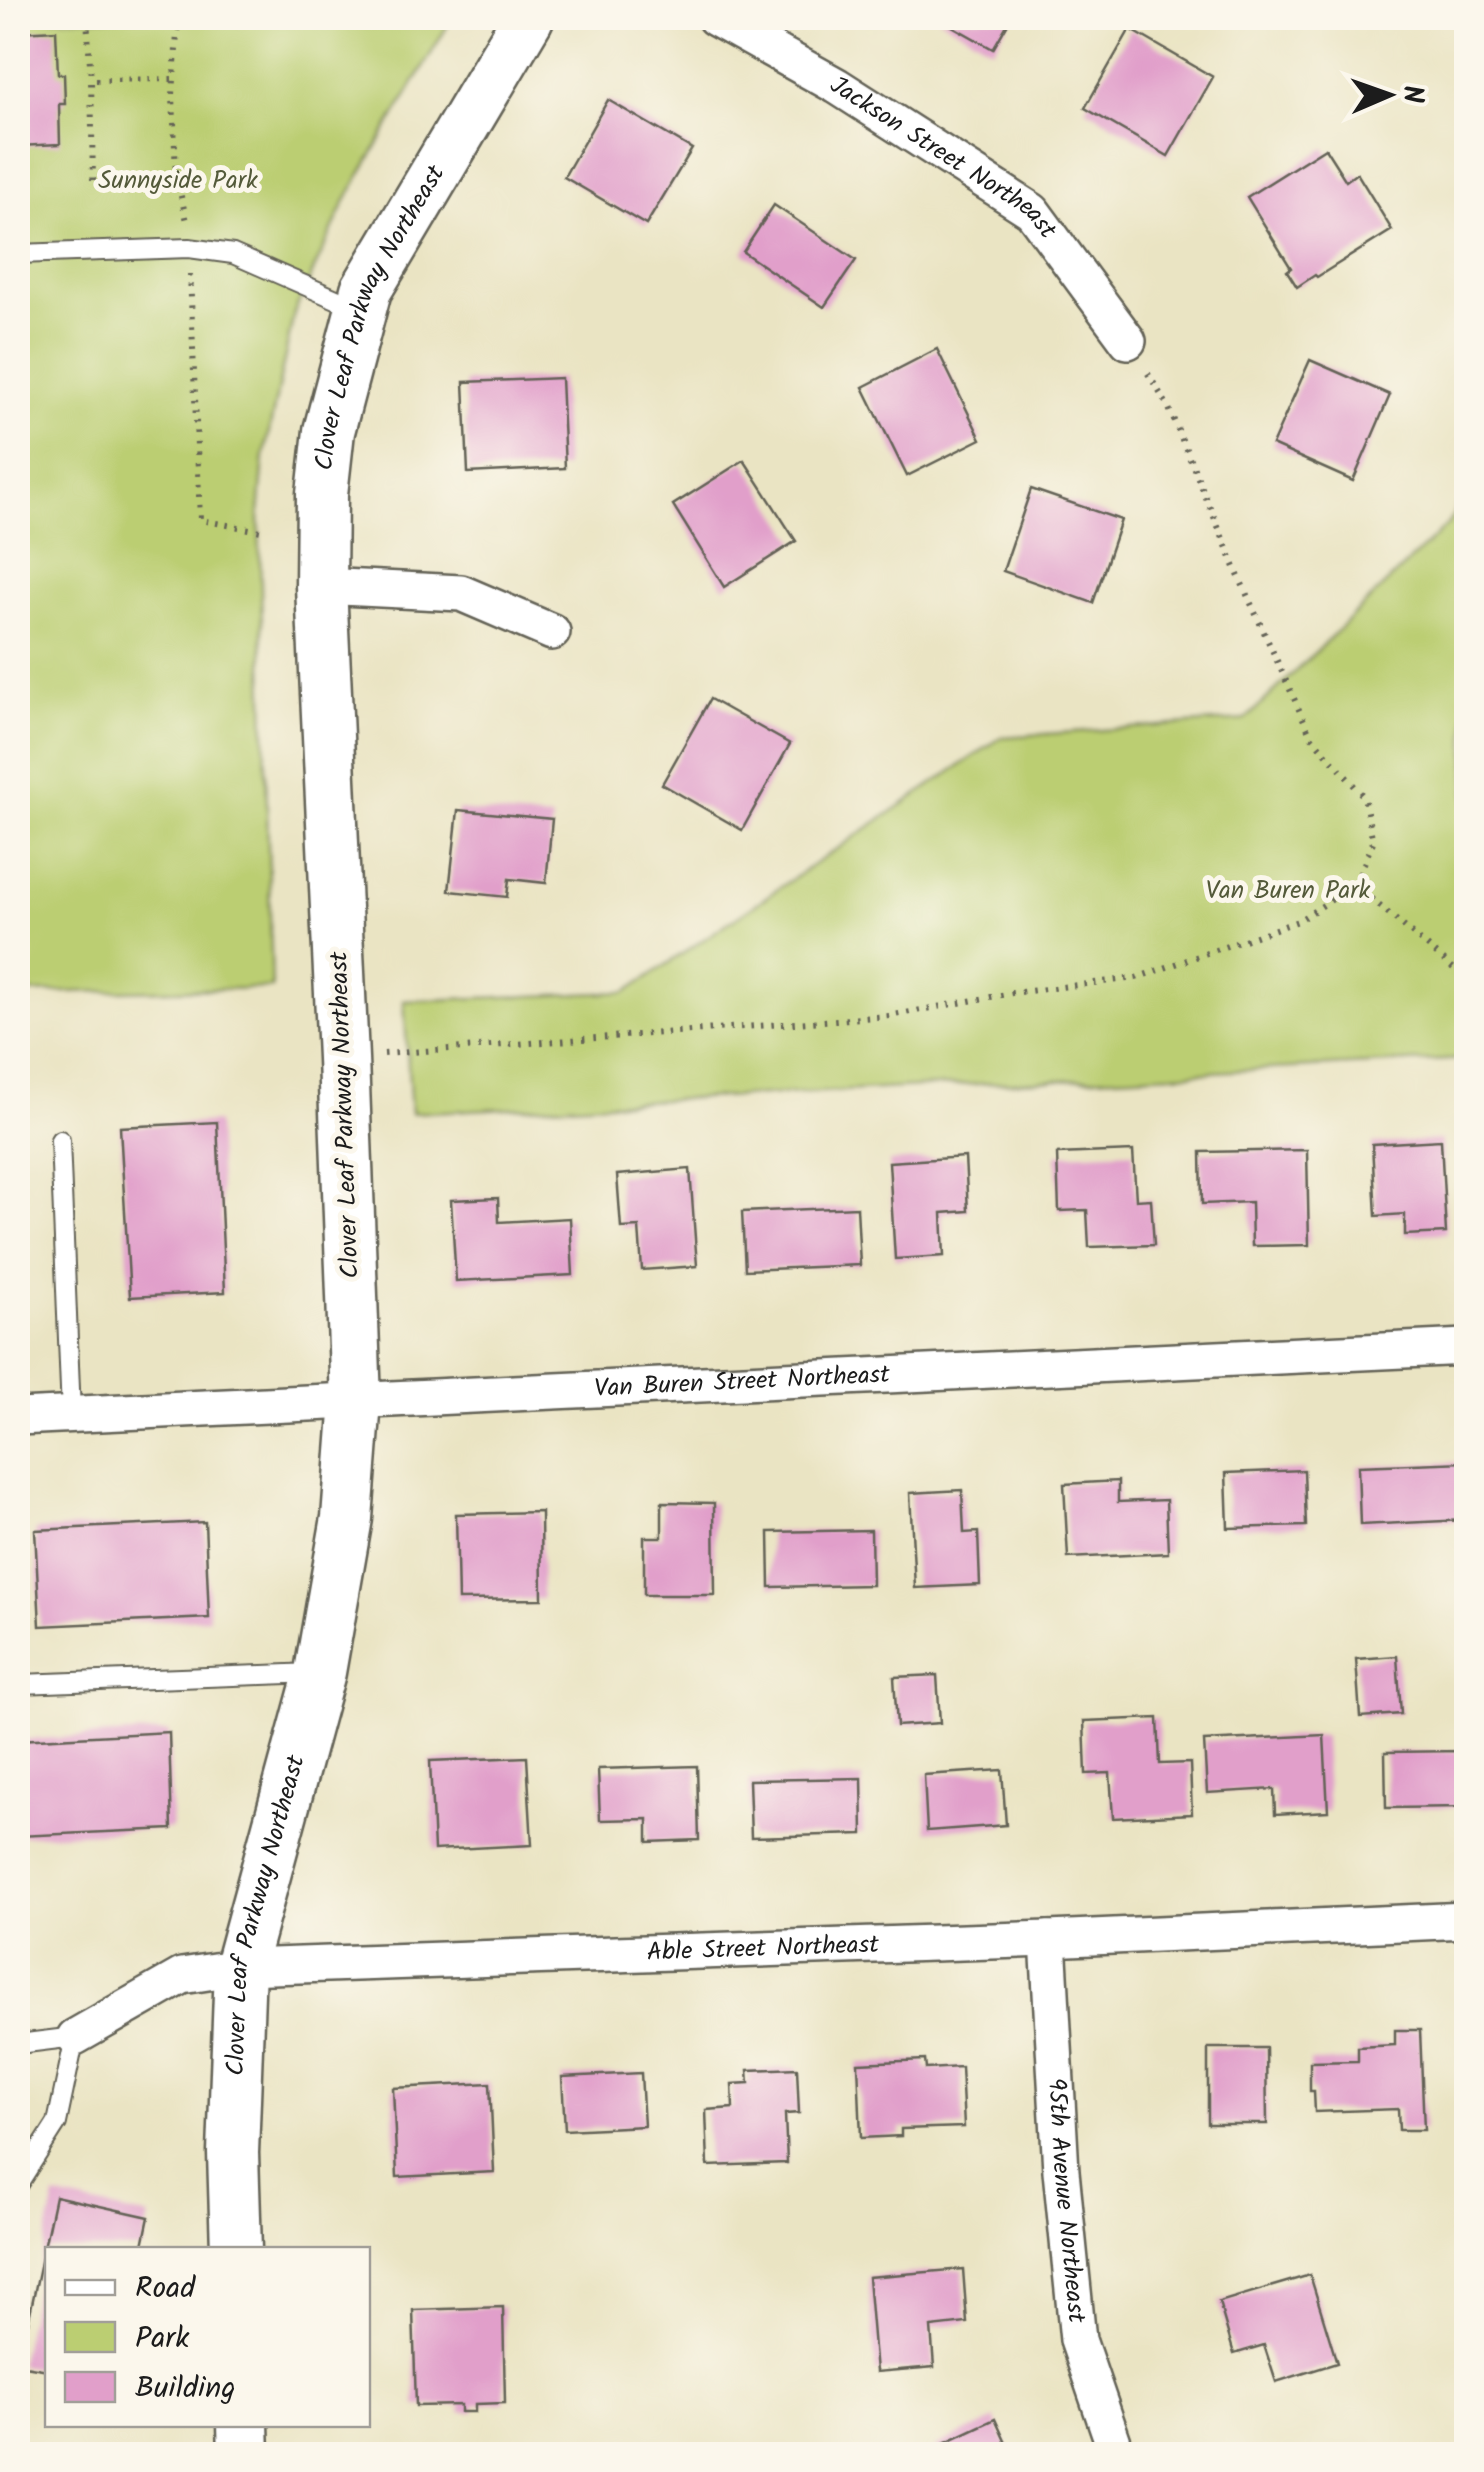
<svg xmlns="http://www.w3.org/2000/svg" width="1484" height="2472" viewBox="0 0 1484 2472" font-family="Kalam,sans-serif">
	<style>
		.green { fill: #bbce72; stroke: #6c7547; stroke-width: 2.5 }
		.building { fill: #e19fca }
		.lines { fill: none; stroke-linecap: round; stroke-linejoin: round }
		.lane-casing { stroke: #646256; stroke-width: 22 }
		.street-casing { stroke: #646256; stroke-width: 40 }
		.secondary-casing { stroke: #646256; stroke-width: 55 }
		.path { stroke: #646256; stroke-width: 6; stroke-dasharray: 2.5 8; stroke-linecap: butt }
		.lane { stroke: #fff; stroke-width: 18 }
		.street { stroke: #fff; stroke-width: 35 }
		.secondary { stroke: #fff; stroke-width: 50 }
		.labels { text-anchor: middle; dominant-baseline: central; stroke-width: 10; stroke-linejoin: round; paint-order: stroke }
		.street-label { font-size: 25px; fill: #1c1c1c; stroke: #fbf7ec }
		.park-label { font-size: 25px; fill: #545a3a; stroke: #fbf7ec }
	</style>
	<rect width="100%" height="100%" fill="#fbf7ec"/>
	<filter id="ink" filterUnits="userSpaceOnUse"><feTurbulence type="fractalNoise" baseFrequency=".01" numOctaves="2"/><feDisplacementMap in="SourceGraphic" scale="20" xChannelSelector="R" yChannelSelector="G"/><feConvolveMatrix kernelMatrix="1 2 1 2 8 2 1 2 1" color-interpolation-filters="sRGB"/></filter>
	<filter id="wash" filterUnits="userSpaceOnUse"><feTurbulence type="fractalNoise" baseFrequency=".0048" numOctaves="4" result="noise"/><feDisplacementMap in="SourceGraphic" scale="40" xChannelSelector="R" yChannelSelector="G"/><feGaussianBlur stdDeviation="2.25" result="paint"/><feColorMatrix in="noise" values="0 0 0 0 0 0 0 0 0 0 0 0 0 0 0 0 0 1.4 0 .05"/><feComposite in="paint" operator="in"/></filter>
	<g filter="url(#wash)">
		<rect width="100%" height="100%" fill="#eae4c3"/>
		<g class="green">
			<polygon points="18,18 452,18 348,196 294,313 264,456 259,515 272,988 18,993"/>
			<polygon points="1463,495 1466,496 1466,1059 411,1113 404,1001 626,992 1002,737 1245,720 1449,523"/>
		</g>
		<g id="blocks">
			<g class="building">
				<polygon points="938,18 1011,18 993,49"/>
				<polygon points="1130,29 1213,77 1168,156 1085,108"/>
				<polygon points="56,30 58,74 64,74 65,104 59,104 60,144 18,146 18,32"/>
				<polygon points="608,100 692,149 646,225 564,177"/>
				<polygon points="1325,148 1346,181 1357,173 1392,230 1317,277 1315,275 1297,287 1287,271 1291,268 1247,197"/>
				<polygon points="774,205 856,260 824,307 743,252"/>
				<polygon points="937,349 981,439 907,476 863,387"/>
				<polygon points="1310,360 1390,395 1353,481 1272,445"/>
				<polygon points="561,378 565,468 468,473 464,382"/>
				<polygon points="744,460 796,541 724,587 673,505"/>
				<polygon points="1031,489 1121,520 1093,603 1003,571"/>
				<polygon points="710,699 790,744 742,830 662,784"/>
				<polygon points="458,810 552,819 546,883 509,879 507,897 449,891"/>
				<polygon points="217,1122 225,1292 130,1297 120,1127"/>
				<polygon points="1441,1140 1446,1233 1405,1235 1405,1214 1376,1216 1372,1144"/>
				<polygon points="1307,1150 1309,1245 1252,1246 1251,1202 1202,1204 1201,1152"/>
				<polygon points="1133,1151 1136,1200 1151,1199 1154,1245 1089,1247 1087,1210 1059,1211 1057,1154"/>
				<polygon points="965,1157 968,1211 942,1213 944,1256 895,1259 889,1162"/>
				<polygon points="690,1169 697,1266 642,1270 639,1227 621,1228 617,1175"/>
				<polygon points="498,1198 499,1222 570,1218 573,1275 456,1281 451,1200"/>
				<polygon points="857,1207 860,1265 745,1270 742,1212"/>
				<polygon points="1466,1462 1466,1520 1360,1525 1358,1466"/>
				<polygon points="1304,1470 1306,1526 1228,1528 1226,1473"/>
				<polygon points="1118,1481 1118,1502 1166,1500 1168,1553 1068,1558 1064,1484"/>
				<polygon points="962,1490 964,1533 978,1532 980,1585 915,1588 910,1493"/>
				<polygon points="662,1502 714,1503 715,1595 644,1595 644,1537 662,1537"/>
				<polygon points="541,1512 542,1599 458,1600 456,1514"/>
				<polygon points="205,1522 209,1618 40,1626 35,1530"/>
				<polygon points="871,1530 872,1585 770,1587 769,1532"/>
				<polygon points="1397,1656 1401,1714 1360,1717 1356,1659"/>
				<polygon points="937,1675 940,1723 897,1726 894,1677"/>
				<polygon points="1158,1718 1160,1764 1190,1763 1192,1814 1113,1818 1110,1773 1086,1774 1084,1721"/>
				<polygon points="169,1732 172,1829 18,1836 18,1740"/>
				<polygon points="1324,1735 1328,1811 1275,1814 1274,1789 1207,1793 1204,1741"/>
				<polygon points="1464,1751 1465,1807 1386,1808 1385,1752"/>
				<polygon points="527,1757 532,1845 434,1850 430,1761"/>
				<polygon points="697,1766 699,1840 648,1842 648,1819 600,1820 598,1769"/>
				<polygon points="1002,1770 1006,1825 927,1831 924,1775"/>
				<polygon points="862,1778 863,1834 751,1837 749,1780"/>
				<polygon points="1395,2030 1420,2030 1424,2130 1399,2130 1398,2109 1315,2112 1314,2091 1310,2091 1310,2062 1358,2061 1358,2047 1395,2045"/>
				<polygon points="1208,2048 1266,2048 1267,2124 1208,2124"/>
				<polygon points="925,2060 926,2069 961,2067 964,2127 901,2129 901,2136 861,2138 858,2063"/>
				<polygon points="797,2068 799,2113 785,2114 787,2163 708,2166 706,2110 733,2108 732,2084 749,2083 748,2070"/>
				<polygon points="641,2073 644,2126 565,2130 562,2077"/>
				<polygon points="490,2083 494,2172 397,2177 393,2088"/>
				<polygon points="55,2196 149,2217 142,2250 48,2250 48,2370 19,2365"/>
				<polygon points="963,2269 967,2323 931,2327 934,2367 876,2372 868,2277"/>
				<polygon points="1310,2275 1337,2363 1276,2382 1264,2345 1234,2354 1219,2302"/>
				<polygon points="503,2307 505,2403 475,2404 475,2412 461,2412 461,2405 416,2406 413,2310"/>
				<polygon points="995,2419 1011,2454 939,2454 935,2447"/>
			</g>
		</g>
	</g>
	<g filter="url(#ink)">
		<use href="#blocks" fill-opacity="0" stroke="#646256" stroke-width="2.5"/>
		<g class="lines">
			<g class="lane-casing">
				<g id="lane">
					<polyline points="18,254 189,248 233,254 359,309"/>
					<polyline points="60,1140 71,1414"/>
					<polyline points="20,1684 314,1673"/>
					<polyline points="18,2044 75,2037 57,2123 18,2184"/>
				</g>
			</g>
			<g class="street-casing">
				<g id="street">
					<path id="s1" d="M 715,18 L 837,86 L 1032,211 L 1128,341"/>
					<polyline points="321,586 461,593 552,632"/>
					<path id="s2" d="M 18,1417 L 1466,1347"/>
					<path id="s3" d="M 1048,1939 L 1061,2171 L 1078,2340 L 1117,2454"/>
					<path id="s4" d="M 75,2037 L 182,1976 L 240,1967 L 1048,1939 L 1466,1920"/>
				</g>
			</g>
			<g class="secondary-casing">
				<g id="secondary">
					<path id="s5" d="M 236,2250 L 233,2153 L 240,1967 L 320,1672 L 347,1518 L 356,1401 L 343,1058 L 321,586 L 322,494 L 329,431 L 366,290 L 528,18"/>
					<polyline points="243,2424 244,2454"/>
				</g>
			</g>
			<g class="path">
				<polyline points="87,18 91,80"/>
				<polyline points="178,18 173,95 176,176 187,221"/>
				<polyline points="93,180 91,80 174,79"/>
				<polyline points="190,274 200,520 261,531"/>
				<polyline points="1355,885 1466,979"/>
				<polyline points="384,1054 889,1016 1012,993 1136,978 1298,921 1355,885 1373,842 1364,797 1311,736 1239,577 1168,406 1147,372"/>
			</g>
			<use href="#lane" class="lane"/>
			<use href="#street" class="street"/>
			<use href="#secondary" class="secondary"/>
		</g>
	</g>
	<g class="labels">
		<g class="street-label">
			<text stroke="none"><textPath href="#s1" startOffset="268">Jackson Street Northeast</textPath></text>
			<text stroke="none"><textPath href="#s5" startOffset="1958">Clover Leaf Parkway Northeast</textPath></text>
			<text transform="translate(345 1115) rotate(-92)">Clover Leaf Parkway Northeast</text>
			<text stroke="none"><textPath href="#s2" startOffset="725">Van Buren Street Northeast</textPath></text>
			<text stroke="none"><textPath href="#s5" startOffset="338">Clover Leaf Parkway Northeast</textPath></text>
			<text stroke="none"><textPath href="#s4" startOffset="705">Able Street Northeast</textPath></text>
			<text stroke="none"><textPath href="#s3" startOffset="262">95th Avenue Northeast</textPath></text>
		</g>
		<g class="park-label">
			<text x="178" y="181">Sunnyside Park</text>
			<text x="1288" y="891">Van Buren Park</text>
		</g>
	</g>
	<rect width="1484" height="2472" fill="none" stroke="#fbf7ec" stroke-width="60"/>
	<rect x="45" y="2247" width="325" height="180" fill="#fbf7ec" stroke="#a29f99" stroke-width="2.5"/>
	<rect x="65" y="2280" width="50" height="15" fill="#ffffff" stroke="#a29f99" stroke-width="2.5"/>
	<text x="135" y="2297" font-size="30" fill="#1c1c1c">Road</text>
	<rect x="65" y="2322" width="50" height="30" fill="#bbce72" stroke="#a29f99" stroke-width="2.5"/>
	<text x="135" y="2347" font-size="30" fill="#1c1c1c">Park</text>
	<rect x="65" y="2372" width="50" height="30" fill="#e19fca" stroke="#a29f99" stroke-width="2.5"/>
	<text x="135" y="2397" font-size="30" fill="#1c1c1c">Building</text>
	<g transform="translate(1389 95) rotate(88)" stroke="#fbf7ec" stroke-width="8" paint-order="stroke">
	<path d="M0-8L18 38L0 25L-18 38Z" fill="#1c1c1c"/>
	<text y="-15" font-size="28" font-weight="bold" text-anchor="middle" fill="#1c1c1c">N</text>
	</g>
</svg>
